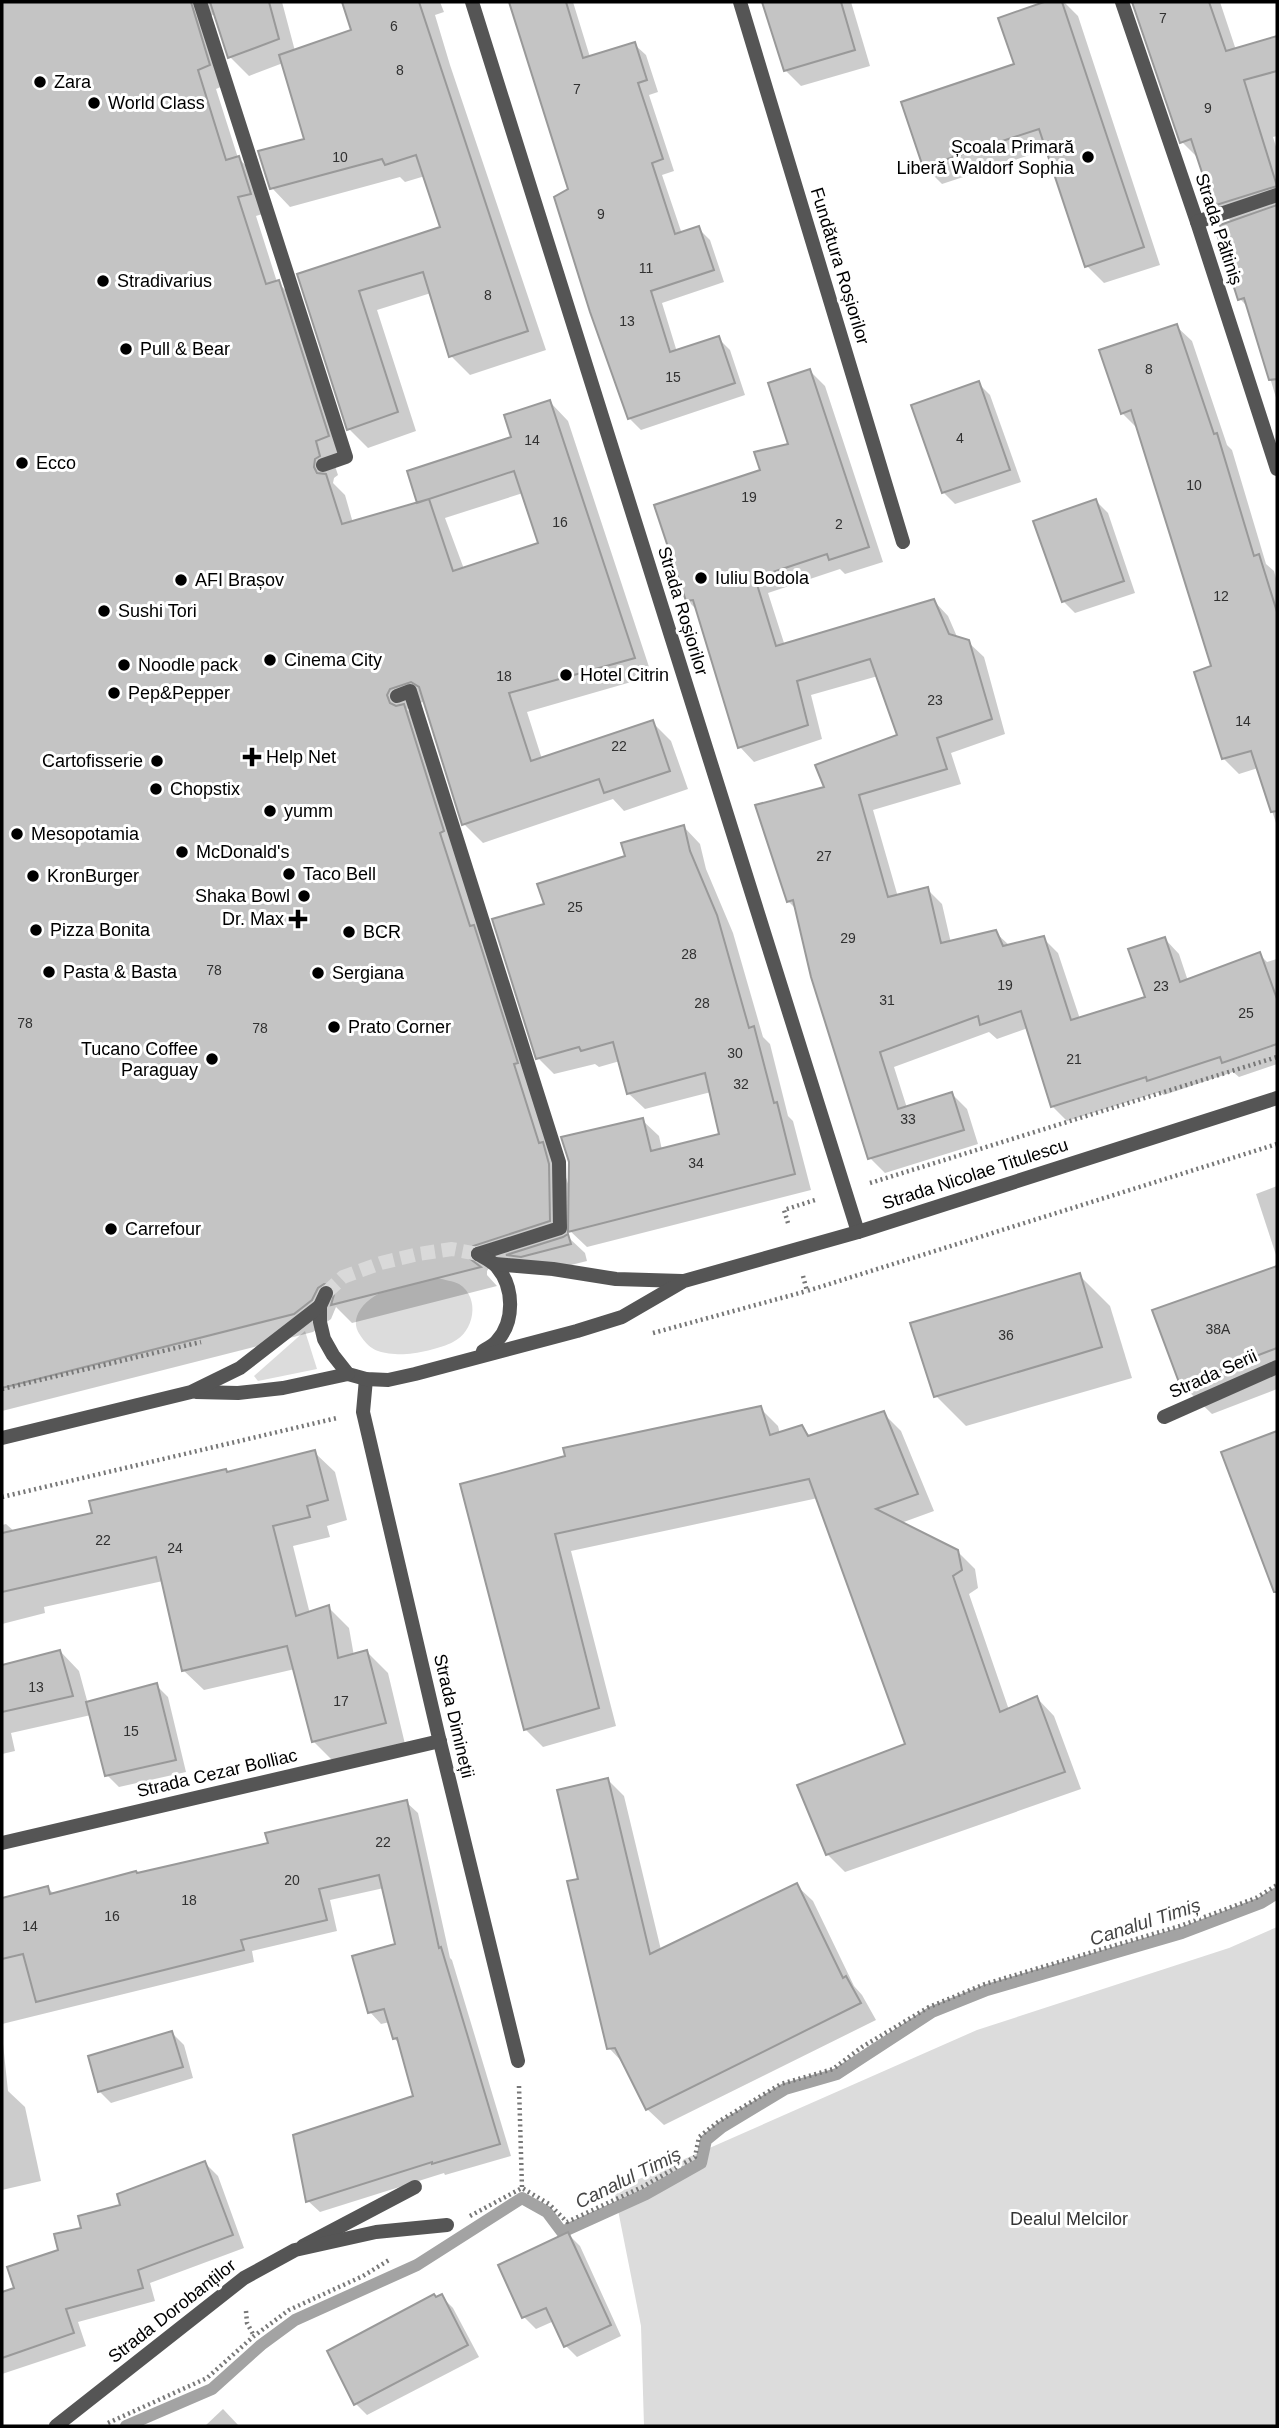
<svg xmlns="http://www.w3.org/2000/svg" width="1279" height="2428" viewBox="0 0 1279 2428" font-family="Helvetica,sans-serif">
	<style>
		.green { fill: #dcdcdc }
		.shadow { fill: #0003; fill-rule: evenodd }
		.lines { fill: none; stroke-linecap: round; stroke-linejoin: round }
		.stream { stroke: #a3a3a3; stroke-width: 12 }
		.building { fill: #c4c4c4; stroke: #999; stroke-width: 2 }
		.tertiary-tunnel { stroke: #d9d9d9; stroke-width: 14; stroke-dasharray: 14 7; stroke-linecap: butt }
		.path { stroke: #777; stroke-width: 4.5; stroke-dasharray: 2 3.5; stroke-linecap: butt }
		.service { stroke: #555; stroke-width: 14 }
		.minor { stroke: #555; stroke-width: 14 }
		.tertiary { stroke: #555; stroke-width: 14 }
		.poi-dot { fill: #000; stroke: #fff; stroke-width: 2.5 }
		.labels { text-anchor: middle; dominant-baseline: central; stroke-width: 6; stroke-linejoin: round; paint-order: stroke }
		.number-label { font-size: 14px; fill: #313131 }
		.poi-label { font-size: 18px; fill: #000; stroke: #fff; text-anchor: start }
		.street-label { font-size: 18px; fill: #000; stroke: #fff }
		.park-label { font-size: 18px; fill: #333; stroke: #fff }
		.water-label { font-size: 19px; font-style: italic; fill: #444; stroke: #fff }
	</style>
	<rect width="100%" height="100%" fill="#fff"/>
	<g class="green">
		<path d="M 438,1278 C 444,1280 453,1281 459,1284 C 481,1298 474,1332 453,1342 C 440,1349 409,1356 395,1354 C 378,1353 369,1349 360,1335 C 354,1326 355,1318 360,1310 C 376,1286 412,1284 438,1278 Z"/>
		<polygon points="305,1331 317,1369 258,1381 254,1376"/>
		<polygon points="1277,1927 1277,2426 644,2426 641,2326 614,2190 977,2030 1229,1948"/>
	</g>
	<g class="shadow">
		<path d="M 2,2 L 282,2 L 295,51 L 353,31 L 344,2 L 440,2 L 444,12 L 435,15 L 450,65 L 546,350 L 470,375 L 451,356 L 431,293 L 377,310 L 416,431 L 368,448 L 349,429 L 300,275 L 442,228 L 425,176 L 405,182 L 400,177 L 290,207 L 272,188 L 306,140 L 283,63 L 249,76 L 230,57 L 215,12 L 209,19 L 228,84 L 216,89 L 238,158 L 258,177 L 269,212 L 256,216 L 277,282 L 297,301 L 347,455 L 333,460 L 338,475 L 334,478 L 333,483 L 345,495 L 353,523 L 420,504 L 513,438 L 550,402 L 568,421 L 652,676 L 527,712 L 542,759 L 652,722 L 671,741 L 688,789 L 624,811 L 613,799 L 483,843 L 464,824 L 425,701 L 407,709 L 422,724 L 570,1190 L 642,1120 L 659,1136 L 662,1150 L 721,1135 L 711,1092 L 645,1109 L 628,1093 L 620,1061 L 599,1067 L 595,1064 L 554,1074 L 538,1058 L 546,905 L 684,827 L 700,844 L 706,869 L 733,933 L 763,1037 L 770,1044 L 788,1116 L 793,1121 L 811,1190 L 587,1247 L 568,1229 L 568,1237 L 585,1253 L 587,1261 L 539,1273 L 525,1272 L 511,1258 L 491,1265 L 487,1271 L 487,1275 L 497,1286 L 352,1323 L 336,1307 L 331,1319 L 313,1332 L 2,1411 ZM 523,493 L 540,544 L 464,569 L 445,518 Z"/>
		<polygon points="511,2 573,2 590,57 634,44 646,55 658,92 649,95 674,171 662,175 682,234 698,228 710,240 724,282 662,303 677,352 718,338 730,350 745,395 641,430 629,418 571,190"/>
		<polygon points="764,2 851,2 870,66 801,86 785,70"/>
		<polygon points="1050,2 1064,2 1078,16 1160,265 1104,283 1087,266 1048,149 942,184 924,166 1016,65 1000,19"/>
		<polygon points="1134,2 1220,2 1236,50 1277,38 1277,136 1273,137 1277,150 1277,401 1249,308 1240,299 1225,234 1232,222 1215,205 1200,160 1182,142"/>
		<polygon points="1176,326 1192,341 1227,445 1232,450 1266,564 1274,571 1277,582 1277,826 1258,768 1239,774 1223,758 1213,668 1137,428 1122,413"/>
		<polygon points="810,371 825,386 883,562 845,574 840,569 768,593 785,646 934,601 948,616 958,639 968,642 984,657 1005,734 951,753 961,784 873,810 898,897 927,889 942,904 951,943 995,932 1010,946 1043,938 1058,953 1080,1019 1147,999 1165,939 1179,954 1188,981 1259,954 1267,962 1277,959 1277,1064 1239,1077 1233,1072 1164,1095 1160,1092 1067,1121 1052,1106 1028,1028 997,1039 989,1032 894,1067 907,1108 952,1094 967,1109 978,1144 885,1173 870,1158 797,910 788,901 826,788 900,736 878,676 811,695 822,739 754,762 740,747 698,611 687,600 762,471 791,445"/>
		<polygon points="978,383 990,395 1021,482 955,504 943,492"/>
		<polygon points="1096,501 1108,513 1135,593 1075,613 1063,601"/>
		<polygon points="1277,1186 1277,1258 1256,1194"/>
		<polygon points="1276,1268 1277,1389 1212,1414 1181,1384"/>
		<polygon points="1079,1275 1110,1306 1132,1378 966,1426 936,1396"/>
		<polygon points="760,1408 778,1426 780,1434 802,1427 811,1437 883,1413 901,1431 934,1511 901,1523 957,1551 975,1569 978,1588 969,1594 1009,1710 1037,1698 1054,1716 1081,1789 845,1872 827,1854 908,1745 818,1498 571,1551 616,1726 543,1747 526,1730 462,1485"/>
		<polygon points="1277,1433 1277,1596 1224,1453"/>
		<polygon points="314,1452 335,1472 347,1520 327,1526 330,1537 293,1546 310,1614 328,1607 349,1628 354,1656 367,1652 388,1673 405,1744 334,1762 313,1741 295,1669 204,1690 183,1670 163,1581 44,1607 45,1613 2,1624 2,1525 6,1524 15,1532 94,1515 228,1473"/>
		<polygon points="60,1651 79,1671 88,1704 156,1685 168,1697 186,1772 119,1787 107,1775 91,1715 11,1733 15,1751 2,1754 2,1667"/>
		<polygon points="608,1780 624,1796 661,1950 796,1885 813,1901 854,1986 862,1995 876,2020 664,2125 647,2109 625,2065 609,2048 580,1880"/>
		<polygon points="406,1802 418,1813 450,1958 452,1960 511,2156 445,2175 444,2173 320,2212 308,2201 415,2097 400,2044 394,2038 390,2022 381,2024 370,2012 397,1945 384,1888 330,1900 337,1931 252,1951 254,1962 2,2024 2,1900 48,1888 55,1895 270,1844"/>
		<polygon points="172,2033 184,2045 193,2078 111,2103 99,2091"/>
		<polygon points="2,2034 8,2091 25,2107 41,2181 2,2190"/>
		<polygon points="205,2163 218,2176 244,2248 150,2283 155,2301 78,2322 86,2346 2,2374 2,2294 16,2289 83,2229"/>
		<polygon points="568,2234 580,2246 621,2336 577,2357 566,2346 554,2321 536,2329 524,2317 500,2266"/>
		<polygon points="442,2297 453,2308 479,2357 367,2415 356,2404 436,2299"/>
		<polygon points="223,2409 239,2426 205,2426"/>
	</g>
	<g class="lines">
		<polyline class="stream" points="126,2426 212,2389 261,2345 295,2320 417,2265 522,2198 547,2212 562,2232 646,2194 701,2163 706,2140 722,2127 785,2089 837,2074 932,2012 987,1990 1182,1933 1261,1903 1277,1893"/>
	</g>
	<g class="building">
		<polygon points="2,2 191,2 210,65 198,70 226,160 239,156 251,194 238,197 266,284 279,280 329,436 316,441 320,456 315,459 314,467 317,473 326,474 342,524 429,499 453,571 538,543 514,471 417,503 407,471 511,437 504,415 550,400 635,658 509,693 531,761 653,720 670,771 604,793 599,779 462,825 419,687 411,682 390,689 387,695 390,703 396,706 404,704 444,831 440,833 470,926 474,925 518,1063 514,1064 539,1143 543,1142 549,1164 550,1221 473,1246 469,1251 469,1258 481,1267 331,1305 335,1291 331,1285 324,1284 318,1288 312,1300 294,1314 2,1388"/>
		<polygon points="210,2 269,2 279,39 228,58"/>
		<polygon points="342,2 419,2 528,331 449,357 423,272 359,291 398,412 347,430 297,274 440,227 416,155 385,165 382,159 270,189 258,151 304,139 279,55 351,30"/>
		<polygon points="509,2 566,2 583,58 635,42 647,80 638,83 663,159 652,163 675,234 699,226 714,270 651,291 670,352 719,336 735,383 628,419 590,312 554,197 568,189"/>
		<polygon points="762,2 841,2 855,50 784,71"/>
		<polygon points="1044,2 1062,2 1144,247 1085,267 1039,129 923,167 901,102 1014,64 998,18"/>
		<polygon points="1132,2 1209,2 1226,51 1277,36 1277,71 1244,80 1277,186 1213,206 1191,139 1180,143"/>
		<polygon points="1277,205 1277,379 1269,380 1244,298 1238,300 1217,234 1222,233 1220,225"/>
		<polygon points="1177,324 1214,434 1217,433 1254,556 1259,554 1277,612 1277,811 1271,812 1251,751 1222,759 1194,672 1211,666 1131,410 1121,414 1099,350"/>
		<polygon points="810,369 869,547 829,560 827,554 755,578 776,646 934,599 949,634 969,640 992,719 937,738 947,769 859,795 888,897 928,887 941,943 996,930 1003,946 1044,936 1071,1020 1145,997 1128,949 1165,937 1180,982 1260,952 1277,999 1277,1044 1222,1063 1220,1057 1147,1081 1146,1077 1051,1107 1021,1011 980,1025 978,1016 880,1052 898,1109 952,1092 964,1130 868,1159 811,977 793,900 787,902 755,805 824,787 815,765 897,735 870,659 797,681 808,725 738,748 693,600 686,601 654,505 760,470 754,452 788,444 768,383"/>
		<polygon points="979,381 1010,470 942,493 911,405"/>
		<polygon points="1096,499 1124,581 1062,602 1033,521"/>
		<polygon points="684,825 690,851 717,915 749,1028 754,1026 774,1103 777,1102 795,1174 568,1232 569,1162 561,1137 643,1118 651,1151 719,1134 705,1073 627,1094 613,1042 581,1051 579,1047 536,1059 492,919 544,904 537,884 625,856 621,843"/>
		<polygon points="568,1234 571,1244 521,1257 506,1255 563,1237"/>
		<polygon points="1277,1266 1277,1348 1180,1385 1152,1310"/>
		<polygon points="1080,1273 1102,1347 934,1397 910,1323"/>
		<polygon points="761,1406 770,1435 802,1425 808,1436 884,1411 918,1494 876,1509 958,1550 962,1570 953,1576 1000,1712 1037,1696 1065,1772 826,1855 797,1785 905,1744 809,1479 555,1534 599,1708 524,1730 460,1484 565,1456 563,1448"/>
		<polygon points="1277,1431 1277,1592 1274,1592 1221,1452"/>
		<polygon points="315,1450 328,1500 307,1506 310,1517 273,1526 296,1616 329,1605 338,1658 367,1650 386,1723 312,1742 287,1646 182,1671 156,1557 2,1592 2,1533 92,1513 89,1501 226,1469 227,1472"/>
		<polygon points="60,1650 73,1696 2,1712 2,1665"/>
		<polygon points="157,1683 176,1760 105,1776 86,1702"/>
		<polygon points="608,1778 650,1954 797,1883 843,1978 846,1976 861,2003 646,2110 615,2048 607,2049 567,1881 578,1879 557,1790"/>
		<polygon points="407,1800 439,1948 441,1947 500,2144 432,2164 432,2162 306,2202 293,2135 413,2096 397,2038 393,2039 384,2009 368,2013 352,1956 395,1944 379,1875 319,1889 327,1920 241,1940 244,1950 36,2002 23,1954 2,1959 2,1898 48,1886 50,1894 136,1871 137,1873 268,1843 265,1833"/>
		<polygon points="172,2031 183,2067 98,2092 88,2056"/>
		<polygon points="205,2161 233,2235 138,2270 143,2288 66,2309 74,2333 2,2358 2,2292 14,2288 7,2267 58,2250 54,2234 81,2228 78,2216 120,2205 117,2194"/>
		<polygon points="568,2232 611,2325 564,2347 546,2308 522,2318 498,2265"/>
		<polygon points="434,2294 436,2297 442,2294 468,2345 354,2405 327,2351"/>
	</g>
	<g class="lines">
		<polyline class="tertiary-tunnel" points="326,1293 343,1277 381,1263 418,1254 452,1249 478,1254"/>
		<g class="path">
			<polyline points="870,1183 1277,1057"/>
			<polyline points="788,1223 784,1210 818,1199"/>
			<polyline points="803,1276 807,1291 1277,1144"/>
			<polyline points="653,1333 807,1291"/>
			<polyline points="2,1389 201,1342"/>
			<polyline points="2,1497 337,1418"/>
			<polyline points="519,2086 522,2188"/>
			<polyline points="470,2216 522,2188 549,2204 567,2222 642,2187 695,2157 699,2137 718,2122 781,2084 833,2069 862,2047 929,2007 985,1984 1180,1926 1256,1898 1277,1885"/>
			<polyline points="246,2311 247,2323 254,2336"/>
			<polyline points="108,2423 207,2378 254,2336 289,2310 363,2276 389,2260"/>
		</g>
		<g class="service">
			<polyline points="200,2 346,457 323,465"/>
			<polyline points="740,2 903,542"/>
			<polyline points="397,696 410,691 559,1162 560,1228 478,1254"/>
			<polyline points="1164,1417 1277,1367"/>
			<polyline points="303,2246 415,2187"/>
		</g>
		<g class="minor">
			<polyline points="472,2 858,1232"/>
			<polyline points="1122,2 1197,222 1277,469"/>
			<polyline points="1197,222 1277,195"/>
			<polyline points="366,1379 363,1412 439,1738 518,2061"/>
			<polyline points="2,1843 440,1741"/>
			<polyline points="56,2426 244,2278 295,2250 376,2232 447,2225"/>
		</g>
		<g class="tertiary">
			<path d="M 478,1254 C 485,1258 492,1261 497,1267 C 514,1287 515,1321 497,1341 C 494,1345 488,1348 483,1351"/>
			<polyline points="495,1264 553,1269 616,1279 682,1281"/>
			<polyline points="326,1293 320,1306 320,1322 324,1339 333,1355 348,1374 366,1379 388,1380 415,1374 577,1331 622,1317 684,1281 858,1232 1277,1098"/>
			<polyline points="196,1392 238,1393 283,1388 348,1374"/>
			<polyline points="2,1438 191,1392 240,1368 320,1306"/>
		</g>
	</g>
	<g class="poi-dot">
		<circle cx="40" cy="82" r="7"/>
		<circle cx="94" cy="103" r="7"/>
		<circle cx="1088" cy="157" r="7"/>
		<circle cx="103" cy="281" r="7"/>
		<circle cx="126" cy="349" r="7"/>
		<circle cx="22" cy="463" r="7"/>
		<circle cx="701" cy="578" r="7"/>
		<circle cx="181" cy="580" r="7"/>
		<circle cx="104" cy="611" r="7"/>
		<circle cx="270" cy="660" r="7"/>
		<circle cx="124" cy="665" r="7"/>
		<circle cx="566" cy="675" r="7"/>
		<circle cx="114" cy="693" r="7"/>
		<path d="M248.5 746.5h7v7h7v7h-7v7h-7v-7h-7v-7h7z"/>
		<circle cx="157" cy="761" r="7"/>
		<circle cx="156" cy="789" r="7"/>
		<circle cx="270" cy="811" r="7"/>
		<circle cx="17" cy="834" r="7"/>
		<circle cx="182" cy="852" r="7"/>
		<circle cx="289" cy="874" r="7"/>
		<circle cx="33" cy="876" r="7"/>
		<circle cx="304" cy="896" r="7"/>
		<path d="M294.5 908.5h7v7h7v7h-7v7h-7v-7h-7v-7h7z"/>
		<circle cx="36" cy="930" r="7"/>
		<circle cx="349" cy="932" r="7"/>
		<circle cx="49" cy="972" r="7"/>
		<circle cx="318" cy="973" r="7"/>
		<circle cx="334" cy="1027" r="7"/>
		<circle cx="212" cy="1059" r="7"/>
		<circle cx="111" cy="1229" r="7"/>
	</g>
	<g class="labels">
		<g class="number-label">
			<text x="1163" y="18">7</text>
			<text x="394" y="26">6</text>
			<text x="400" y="70">8</text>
			<text x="577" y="89">7</text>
			<text x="1208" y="108">9</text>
			<text x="340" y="157">10</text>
			<text x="601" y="214">9</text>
			<text x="646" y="268">11</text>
			<text x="488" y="295">8</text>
			<text x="627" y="321">13</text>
			<text x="1149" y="369">8</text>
			<text x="673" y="377">15</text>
			<text x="960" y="438">4</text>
			<text x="532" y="440">14</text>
			<text x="1194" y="485">10</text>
			<text x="749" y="497">19</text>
			<text x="560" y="522">16</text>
			<text x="839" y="524">2</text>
			<text x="1221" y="596">12</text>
			<text x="504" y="676">18</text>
			<text x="935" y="700">23</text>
			<text x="1243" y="721">14</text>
			<text x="619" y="746">22</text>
			<text x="824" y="856">27</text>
			<text x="575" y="907">25</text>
			<text x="848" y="938">29</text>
			<text x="689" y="954">28</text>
			<text x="214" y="970">78</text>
			<text x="1005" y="985">19</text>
			<text x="1161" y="986">23</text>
			<text x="887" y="1000">31</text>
			<text x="702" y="1003">28</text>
			<text x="1246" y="1013">25</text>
			<text x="25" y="1023">78</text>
			<text x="260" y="1028">78</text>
			<text x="735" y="1053">30</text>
			<text x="1074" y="1059">21</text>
			<text x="741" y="1084">32</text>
			<text x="908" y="1119">33</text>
			<text x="696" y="1163">34</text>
			<text x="1218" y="1329">38A</text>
			<text x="1006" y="1335">36</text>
			<text x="103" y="1540">22</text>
			<text x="175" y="1548">24</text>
			<text x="36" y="1687">13</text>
			<text x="341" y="1701">17</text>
			<text x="131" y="1731">15</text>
			<text x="383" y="1842">22</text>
			<text x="292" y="1880">20</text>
			<text x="189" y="1900">18</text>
			<text x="112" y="1916">16</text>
			<text x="30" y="1926">14</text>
		</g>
		<g class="poi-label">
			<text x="54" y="82">Zara</text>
			<text x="108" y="103">World Class</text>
			<text x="1074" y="147" text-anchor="end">Școala Primară<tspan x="1074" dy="21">Liberă Waldorf Sophia</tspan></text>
			<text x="117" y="281">Stradivarius</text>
			<text x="140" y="349">Pull &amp; Bear</text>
			<text x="36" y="463">Ecco</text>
			<text x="715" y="578">Iuliu Bodola</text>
			<text x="195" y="580">AFI Brașov</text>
			<text x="118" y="611">Sushi Tori</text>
			<text x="284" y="660">Cinema City</text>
			<text x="138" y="665">Noodle pack</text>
			<text x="580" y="675">Hotel Citrin</text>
			<text x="128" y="693">Pep&amp;Pepper</text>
			<text x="266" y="757">Help Net</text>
			<text x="143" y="761" text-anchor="end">Cartofisserie</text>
			<text x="170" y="789">Chopstix</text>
			<text x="284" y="811">yumm</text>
			<text x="31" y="834">Mesopotamia</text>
			<text x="196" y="852">McDonald's</text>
			<text x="303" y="874">Taco Bell</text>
			<text x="47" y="876">KronBurger</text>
			<text x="290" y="896" text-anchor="end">Shaka Bowl</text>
			<text x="284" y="919" text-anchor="end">Dr. Max</text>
			<text x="50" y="930">Pizza Bonita</text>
			<text x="363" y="932">BCR</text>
			<text x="63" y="972">Pasta &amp; Basta</text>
			<text x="332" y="973">Sergiana</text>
			<text x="348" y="1027">Prato Corner</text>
			<text x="198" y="1049" text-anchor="end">Tucano Coffee<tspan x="198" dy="21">Paraguay</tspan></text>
			<text x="125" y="1229">Carrefour</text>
		</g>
		<g class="street-label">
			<text transform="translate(1219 229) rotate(72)">Strada Păltiniș</text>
			<text transform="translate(840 266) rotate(73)">Fundătura Roșiorilor</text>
			<text transform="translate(683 611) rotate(73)">Strada Roșiorilor</text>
			<text transform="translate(975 1174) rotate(-18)">Strada Nicolae Titulescu</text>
			<text transform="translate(1213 1374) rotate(-24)">Strada Serii</text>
			<text transform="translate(454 1716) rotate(77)">Strada Dimineții</text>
			<text transform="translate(217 1773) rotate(-13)">Strada Cezar Bolliac</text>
			<text transform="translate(172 2311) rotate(-38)">Strada Dorobanților</text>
		</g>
		<g class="park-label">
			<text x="1069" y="2219">Dealul Melcilor</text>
		</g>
		<g class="water-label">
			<text transform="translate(1145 1922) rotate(-18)">Canalul Timiș</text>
			<text transform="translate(628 2178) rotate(-26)">Canalul Timiș</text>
		</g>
	</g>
	<rect width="1279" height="2428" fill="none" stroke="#000000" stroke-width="7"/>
</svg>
